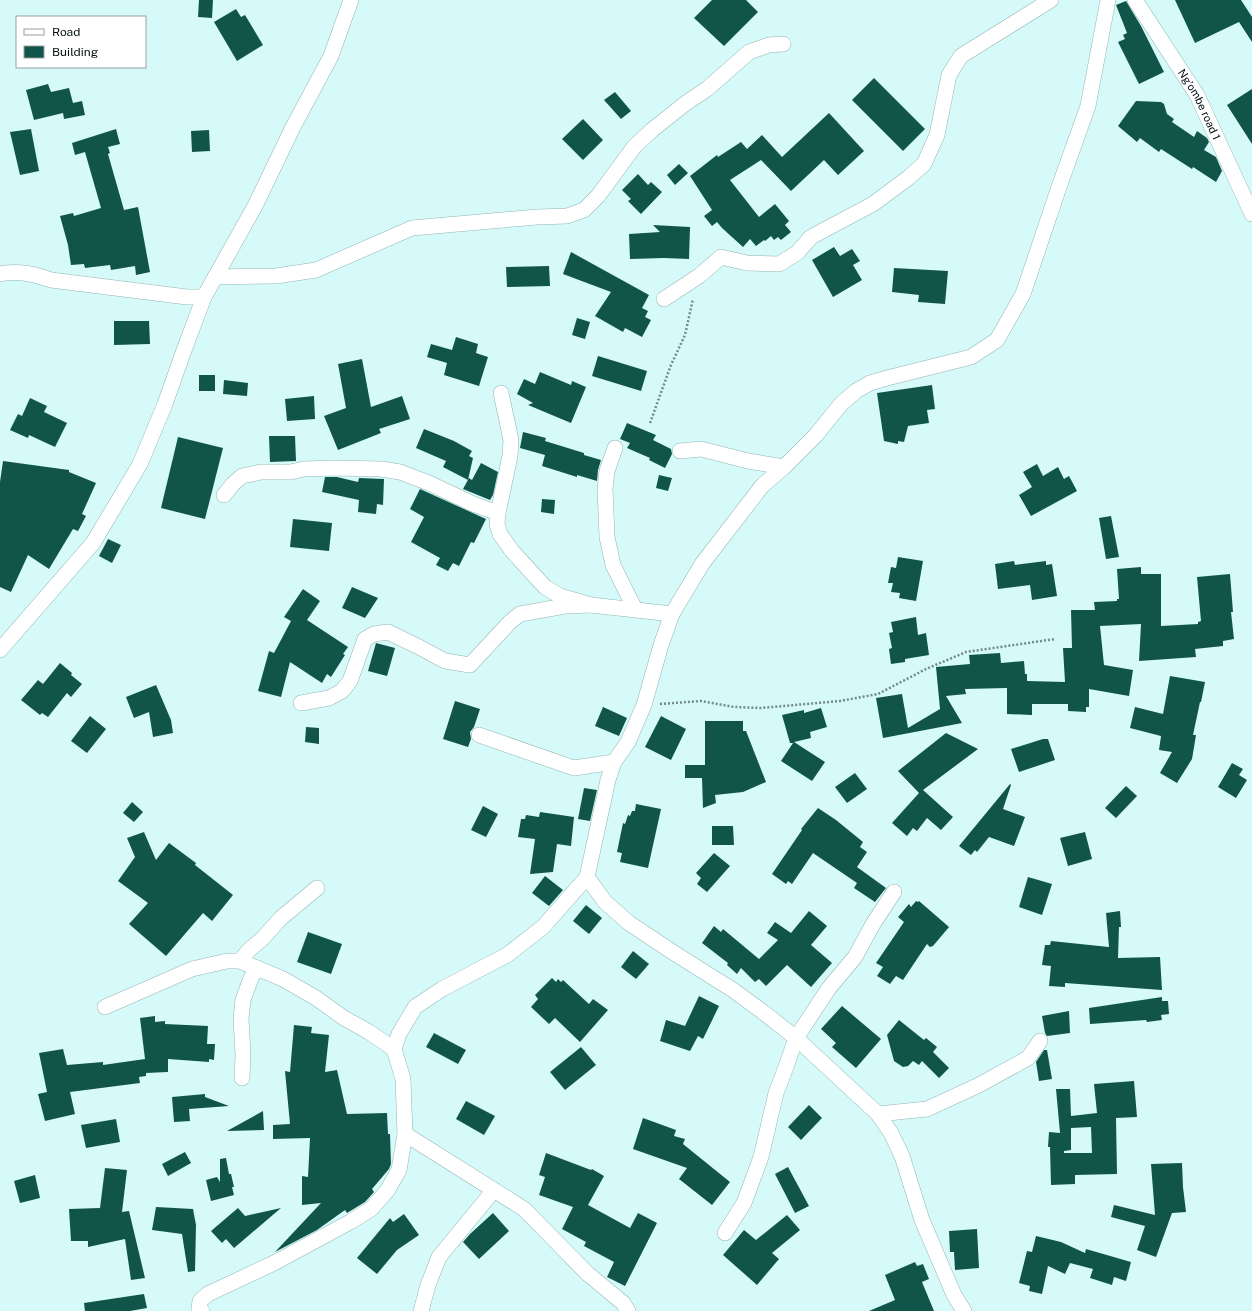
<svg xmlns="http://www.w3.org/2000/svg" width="1252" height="1311" viewBox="0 0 1252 1311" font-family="'Public Sans',sans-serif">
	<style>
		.building { fill: #11554a; fill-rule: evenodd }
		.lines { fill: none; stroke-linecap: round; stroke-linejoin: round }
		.minor-casing { stroke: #92b5b5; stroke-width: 16 }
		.path { stroke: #728a8b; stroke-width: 2.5; stroke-dasharray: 2 2; stroke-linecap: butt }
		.minor { stroke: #fff; stroke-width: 15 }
		.labels { text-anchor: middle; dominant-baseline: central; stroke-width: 4; stroke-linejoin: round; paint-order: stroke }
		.street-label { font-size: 11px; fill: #030e0f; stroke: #fff }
	</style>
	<rect width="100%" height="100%" fill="#d6fafa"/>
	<g class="building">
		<polygon points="199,0 213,0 212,18 198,17"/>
		<polygon points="712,0 746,0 758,12 724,46 694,18"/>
		<polygon points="1175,0 1241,0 1252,17 1252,42 1239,22 1195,43"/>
		<polygon points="1126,1 1141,26 1164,72 1139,84 1118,42 1125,39 1123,35 1127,33 1116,5"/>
		<polygon points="236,9 241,17 245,15 263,45 237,61 214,22"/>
		<polygon points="874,78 925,129 903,151 852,100"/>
		<polygon points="48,84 51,92 69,88 73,103 82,101 85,115 64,119 63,113 34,120 26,90"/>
		<polygon points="1252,89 1252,144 1227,105"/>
		<polygon points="615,92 631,111 621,119 604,100"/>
		<polygon points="1136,101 1161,102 1164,104 1167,114 1174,119 1172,122 1194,137 1197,131 1207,138 1209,142 1204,150 1216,157 1222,171 1216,182 1193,167 1192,169 1161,149 1159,152 1140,138 1137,142 1118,126"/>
		<polygon points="829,113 864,151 838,175 824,160 791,191 761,160 730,180 759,217 775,204 789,221 785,225 791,232 781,240 778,237 774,240 771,236 765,241 764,240 756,246 750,239 743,247 722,228 717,222 712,226 704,216 712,210 690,176 717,155 718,157 741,142 747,149 762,135 782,157"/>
		<polygon points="583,119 603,140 583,160 562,139"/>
		<polygon points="31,129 39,171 20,175 10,132"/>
		<polygon points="116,129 120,144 108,147 110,153 108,154 124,210 138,207 150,272 136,275 135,266 111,270 110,265 85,268 84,264 71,265 68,245 60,216 73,213 74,216 101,208 85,152 75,155 72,143"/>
		<polygon points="209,130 210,151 192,152 191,131"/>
		<polygon points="679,164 688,173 675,185 667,175"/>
		<polygon points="638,174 648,185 651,182 662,192 641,214 628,201 631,199 622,190"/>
		<polygon points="653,225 690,227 689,259 664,258 630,259 629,234 660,232"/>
		<polygon points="834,247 840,256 852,249 860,261 853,265 862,280 833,297 812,260"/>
		<polygon points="571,252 649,295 642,308 648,311 645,317 651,320 642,337 625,328 623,332 595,316 611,292 563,274"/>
		<polygon points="549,266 550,286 507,287 506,267"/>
		<polygon points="894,268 948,271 945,304 918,302 919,295 892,292"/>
		<polygon points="577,318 590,322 585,339 572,335"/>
		<polygon points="114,321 149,321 150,344 114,345"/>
		<polygon points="456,337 478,344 476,353 488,357 479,386 444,375 447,363 427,357 431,344 452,350"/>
		<polygon points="598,356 647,371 641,391 592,376"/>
		<polygon points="362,359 371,407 402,396 410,419 379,429 381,433 338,450 324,416 346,408 338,364"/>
		<polygon points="540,372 571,385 572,381 586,387 571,423 528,405 533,403 517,394 524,379 535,384"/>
		<rect x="199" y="375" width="16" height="16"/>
		<polygon points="224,380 248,383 247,396 223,394"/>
		<polygon points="932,385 935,409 927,410 929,423 908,426 904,442 898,441 898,444 884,441 877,393"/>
		<polygon points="314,396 315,419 287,421 285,399"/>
		<polygon points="30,398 47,406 44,412 67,423 55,447 29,435 28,438 10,430 18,414 22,416"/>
		<polygon points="627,423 656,435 653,440 671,449 672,454 665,468 649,460 650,458 627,448 630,443 620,439"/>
		<polygon points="424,429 454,441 472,451 469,456 473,458 468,480 443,467 446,461 416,448"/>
		<polygon points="523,432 546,438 545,441 584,453 584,455 601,460 598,470 597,481 577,475 577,477 542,466 545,455 520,448"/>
		<polygon points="269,436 295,436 296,461 270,462"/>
		<polygon points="178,437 223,448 205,519 161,508"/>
		<polygon points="3,461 69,470 69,472 96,483 82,514 86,516 78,531 73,529 49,569 28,555 11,592 0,587 0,482"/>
		<polygon points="481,463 498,472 493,495 490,500 463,489 469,478 472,480"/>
		<polygon points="1037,464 1043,476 1058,467 1064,479 1069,476 1077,491 1031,516 1019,495 1032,487 1023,472"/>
		<polygon points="659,475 672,478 668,491 656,488"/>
		<polygon points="325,477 337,477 358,482 359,478 384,479 383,505 377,504 376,514 358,512 359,500 322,492"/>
		<polygon points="420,489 486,519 474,543 471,542 459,566 453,563 448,571 436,565 440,558 411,542 424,517 410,509"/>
		<polygon points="542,499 555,500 554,514 541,512"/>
		<polygon points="1111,516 1119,557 1106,559 1099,518"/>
		<polygon points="293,519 332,523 329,551 290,547"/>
		<polygon points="108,539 121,545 112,563 99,556"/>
		<polygon points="898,557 923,561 916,601 899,598 900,593 891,592 893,583 888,583 891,567 896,568"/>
		<polygon points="1014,561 1015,565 1046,561 1046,565 1052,564 1057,596 1032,600 1030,585 998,589 995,564"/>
		<polygon points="1141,567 1141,574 1161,574 1161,626 1198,624 1198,622 1201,621 1197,577 1230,574 1233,612 1231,612 1234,639 1223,641 1223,646 1195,649 1196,657 1139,661 1141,624 1100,626 1104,665 1133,670 1129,696 1089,689 1089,707 1086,707 1086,712 1068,711 1068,704 1032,704 1032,715 1007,714 1007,688 965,689 966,694 946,696 962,723 883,738 876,698 902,694 908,728 940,709 936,667 970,664 969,655 1000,653 1001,663 1024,661 1025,674 1027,674 1027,681 1065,682 1063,648 1072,648 1071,610 1095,610 1094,602 1117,601 1117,599 1119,599 1117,569"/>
		<polygon points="352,587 378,598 365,618 342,608"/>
		<polygon points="303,589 320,601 307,620 348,647 343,654 345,655 331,677 327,674 322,683 290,662 281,697 258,691 269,651 274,653 291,621 284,617"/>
		<polygon points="916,617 918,635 926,633 929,655 905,659 905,662 891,664 889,649 892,648 889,633 893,632 891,622"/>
		<polygon points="376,643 395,648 387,676 368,671"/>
		<polygon points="60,663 72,673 71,675 82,684 71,697 67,693 48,717 42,713 40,715 21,700 38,680 43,684"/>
		<polygon points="1170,676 1205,682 1201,702 1200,702 1193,735 1196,735 1192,759 1177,783 1160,773 1172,752 1159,750 1161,736 1130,728 1135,707 1163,714"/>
		<polygon points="156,685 171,720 173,733 153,737 149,712 134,718 126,697"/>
		<polygon points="455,701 480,709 474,727 470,732 471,739 468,747 443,739"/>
		<polygon points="603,707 627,718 619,736 595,726"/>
		<polygon points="821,708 827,727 810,732 811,738 794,742 825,762 812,781 781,761 793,743 790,743 782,715 804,710 804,713"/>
		<polygon points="90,716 106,729 87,753 71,741"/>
		<polygon points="661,716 686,729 671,760 645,747"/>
		<polygon points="705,721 743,721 743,731 746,731 766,782 743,792 715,795 716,803 703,808 702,778 685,778 685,765 705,765"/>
		<polygon points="306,727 319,728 319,744 305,742"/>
		<polygon points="946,733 978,749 923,790 953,817 941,830 927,818 917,831 913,828 907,836 892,823 919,793 898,771"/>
		<polygon points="1043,739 1048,739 1055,760 1019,772 1011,749"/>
		<polygon points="1232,763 1243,769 1239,775 1247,780 1236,798 1218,787"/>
		<polygon points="855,773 867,789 847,803 835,787"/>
		<polygon points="1010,784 1011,785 1003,809 1025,817 1014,846 989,837 977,852 975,850 971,855 959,846"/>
		<polygon points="1126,786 1137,796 1116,818 1105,808"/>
		<polygon points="584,788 597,790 590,821 578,819"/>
		<polygon points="132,802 143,812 134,822 123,813"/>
		<polygon points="636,804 661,809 648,868 620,862 622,853 617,852 623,823 625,824 628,815 630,816 632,811 635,811"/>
		<polygon points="483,806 498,814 486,837 471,830"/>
		<polygon points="818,808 836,820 863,842 860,847 867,852 857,867 886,888 875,902 854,888 857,883 813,853 792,884 788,881 786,884 772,874 802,830 801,829"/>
		<polygon points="540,812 574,817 571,846 557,844 553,872 530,874 535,839 518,837 521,819 525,819 526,815 539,817"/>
		<polygon points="712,826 733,826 734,845 712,845"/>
		<polygon points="144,832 156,860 169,843 196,863 195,865 233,895 212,921 203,913 166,956 129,924 148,903 118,881 135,857 127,838"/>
		<polygon points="1085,832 1092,859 1068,866 1060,838"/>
		<polygon points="714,853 730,866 707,892 697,884 701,878 696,873"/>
		<polygon points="545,876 563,890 549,906 532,893"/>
		<polygon points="1028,877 1052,884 1042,915 1019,907"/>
		<polygon points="916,901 918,902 919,901 949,927 933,946 930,947 927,944 903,980 896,976 890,984 877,976 883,967 876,963 904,922 898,917 909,904 911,907"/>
		<polygon points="586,905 602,918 589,934 573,921"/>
		<polygon points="809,911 827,926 811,945 832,963 811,987 787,965 766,986 759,979 755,982 741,968 737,974 727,965 728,963 702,943 714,926 721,932 723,929 759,959 778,940 767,933 775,922 791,933"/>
		<polygon points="1120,911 1121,927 1119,927 1118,958 1160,957 1162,990 1065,983 1065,987 1049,986 1051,966 1042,965 1045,945 1050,945 1051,941 1109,947 1106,913"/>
		<polygon points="308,932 342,944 331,974 297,962"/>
		<polygon points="633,951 649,964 636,979 621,967"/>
		<polygon points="552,978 556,982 558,979 561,982 563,980 589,1004 593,999 608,1010 580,1042 555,1018 549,1024 531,1007 538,999 535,995"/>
		<polygon points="699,996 719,1006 703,1039 698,1036 690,1051 660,1041 666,1020 685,1026"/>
		<polygon points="1162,997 1162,1001 1168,1001 1169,1014 1161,1015 1162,1020 1147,1022 1146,1020 1090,1024 1089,1008"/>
		<polygon points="842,1006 881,1039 856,1068 832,1047 836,1043 821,1029"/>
		<polygon points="1069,1011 1070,1033 1047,1036 1045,1033 1042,1016"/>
		<polygon points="155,1016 155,1022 165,1021 165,1024 208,1026 207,1044 215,1044 214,1060 209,1059 209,1062 168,1059 168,1072 146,1073 146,1076 139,1077 140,1083 70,1092 75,1114 45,1121 38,1094 47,1092 39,1053 63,1049 67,1065 103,1062 103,1065 145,1059 140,1018"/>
		<polygon points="899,1020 924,1040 926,1038 937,1047 933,1052 949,1068 939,1078 922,1061 919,1065 913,1061 908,1066 903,1067 894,1061 887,1035"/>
		<polygon points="294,1025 312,1027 311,1033 329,1035 325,1072 337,1070 347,1114 387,1113 388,1134 390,1134 391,1164 389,1169 372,1189 374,1192 365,1202 347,1213 345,1210 317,1230 275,1252 321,1203 302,1205 302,1176 308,1177 310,1138 273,1139 273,1125 290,1124 285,1071 290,1072"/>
		<polygon points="434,1033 466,1050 458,1064 426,1047"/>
		<polygon points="581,1047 596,1065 565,1090 550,1072"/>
		<polygon points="1044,1050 1047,1050 1052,1079 1039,1081 1036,1062"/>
		<path d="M 1134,1081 L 1137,1117 L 1116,1118 L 1117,1174 L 1075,1175 L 1075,1184 L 1051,1185 L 1050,1147 L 1048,1147 L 1049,1132 L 1060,1133 L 1056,1089 L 1070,1089 L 1071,1116 L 1097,1113 L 1094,1084 ZM 1091,1127 L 1092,1153 L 1064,1153 L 1064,1151 L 1071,1150 L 1071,1128 Z"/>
		<polygon points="205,1094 205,1097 229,1106 189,1109 190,1121 174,1122 172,1097"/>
		<polygon points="466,1101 495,1116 484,1135 456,1119"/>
		<polygon points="809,1105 822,1118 801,1140 788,1127"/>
		<polygon points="263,1111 264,1130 227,1131"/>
		<polygon points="643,1118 676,1130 674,1136 685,1139 683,1144 730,1182 712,1205 679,1179 687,1168 633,1149"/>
		<polygon points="116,1119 120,1142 86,1148 81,1125"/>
		<polygon points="185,1152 191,1163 168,1176 162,1164"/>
		<polygon points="546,1153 591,1170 592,1169 604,1176 588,1205 630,1228 638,1213 657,1223 625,1286 607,1277 614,1262 584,1246 586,1242 562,1229 573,1207 539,1195 545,1177 539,1175"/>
		<polygon points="226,1158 229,1174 231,1174 234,1187 232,1187 234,1195 211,1201 206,1180 217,1177 220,1182 220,1159"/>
		<polygon points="1182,1163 1183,1187 1186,1212 1172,1213 1156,1257 1137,1250 1145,1226 1111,1217 1114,1205 1155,1215 1151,1164"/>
		<polygon points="788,1167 809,1206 795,1213 775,1174"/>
		<polygon points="105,1168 127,1170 122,1212 129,1211 145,1278 131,1280 125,1239 88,1247 88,1241 71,1241 69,1209 100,1208"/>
		<polygon points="35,1175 40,1198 20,1203 14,1181"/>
		<polygon points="156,1207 193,1209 196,1225 195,1271 188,1272 182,1234 152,1230"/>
		<polygon points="238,1208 245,1216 281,1208 234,1248 226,1239 222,1243 211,1231"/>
		<polygon points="493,1213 509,1231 479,1259 463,1242 470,1234"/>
		<polygon points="404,1214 419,1235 397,1250 377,1274 357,1258 390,1218 393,1222"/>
		<polygon points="787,1215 800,1230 772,1253 779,1259 757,1285 723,1255 744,1230 756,1240"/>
		<polygon points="977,1229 979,1268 955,1270 954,1252 950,1252 949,1231"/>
		<polygon points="1036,1236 1061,1242 1085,1253 1086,1249 1131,1262 1126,1281 1114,1277 1112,1285 1090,1278 1093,1269 1070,1263 1065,1274 1048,1266 1042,1294 1029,1291 1030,1286 1019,1283 1027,1251 1032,1252"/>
		<polygon points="915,1262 917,1266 923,1264 929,1279 922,1282 934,1311 869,1311 895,1300 885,1275"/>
		<polygon points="144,1294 147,1308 130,1311 85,1311 84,1303"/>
	</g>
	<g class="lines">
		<g class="minor-casing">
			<g id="minor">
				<path id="s1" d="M 1135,0 L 1197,95 L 1252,214"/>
				<path d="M 0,274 C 18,270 34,274 51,280 L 187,297 L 204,297"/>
				<polyline points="215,277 276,276 316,270 412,228 537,217 567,216 584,210 598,196 634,147 652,130 686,103 707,89 749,52 769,45 783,44"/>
				<polyline points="664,299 699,276 721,257 747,263 779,264 797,253 811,237 873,204 908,178 924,164 937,135 949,75 961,56 1051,0"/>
				<polyline points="501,393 511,440 510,456 498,513 497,524 500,534 512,551 545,587 560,596 591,605 672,614"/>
				<polyline points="615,448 607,471 605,489 607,537 613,565 635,609"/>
				<polyline points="680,451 701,449 748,461 784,467"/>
				<polyline points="224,495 233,484 242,476 261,472 291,472 303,469 335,468 381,469 400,472 429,483 473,504 498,513"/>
				<polyline points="0,650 93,543 140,464 165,404 183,353 204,297 255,206 293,127 331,56 351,0"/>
				<polyline points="301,703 329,698 342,691 350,681 365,639 374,634 388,632 419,647 445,661 470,665 510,622 520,614 565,606 591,605"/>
				<polyline points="479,735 574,768 614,762"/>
				<polyline points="587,877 605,902 629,923 674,953 733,990 763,1012 796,1038 878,1114 891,1133 902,1156 922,1220 954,1295 964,1311"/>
				<polyline points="240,961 249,950 262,939 281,918 317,888"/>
				<polyline points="105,1007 192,969 227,961 240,961 283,979 316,998 344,1018 369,1032 394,1049"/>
				<polyline points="242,1078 243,1055 241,1018 243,1000 251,978 257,968"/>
				<polyline points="878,1114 927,1109 979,1085 1028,1058 1040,1041"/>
				<polyline points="405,1134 524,1209 588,1274 623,1303 628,1311"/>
				<polyline points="725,1233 744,1203 761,1157 776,1093 786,1067 796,1038 829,988 855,957 873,924 894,892"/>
				<polyline points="202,1311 199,1309 200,1301 208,1294 276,1262 350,1222 371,1209 387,1191 399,1170 405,1134 403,1079 394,1049 399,1034 415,1007 442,989 507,955 543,927 587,877 608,780 614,762 628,742 644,705 661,645 672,614 702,564 762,486 784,467 816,435 841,404 856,391 870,383 887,378 971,357 997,340 1023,294 1059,187 1088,106 1108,0"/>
				<polyline points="421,1311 428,1285 439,1257 494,1190"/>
			</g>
		</g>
		<g class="path">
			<polyline points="650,423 671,365 685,335 693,299"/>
			<polyline points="660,704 701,701 734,707 761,708 840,701 878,694 926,669 966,652 1055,639"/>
		</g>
		<use href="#minor" class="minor"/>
	</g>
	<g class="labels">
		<g class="street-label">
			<text stroke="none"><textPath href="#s1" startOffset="123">Ng’ombe road 1</textPath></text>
		</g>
	</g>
	<rect x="16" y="16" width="130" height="52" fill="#ffffff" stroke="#9a9f9f"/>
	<rect x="24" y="29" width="20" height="6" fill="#ffffff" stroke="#9a9f9f"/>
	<text x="52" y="36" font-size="12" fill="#030e0f">Road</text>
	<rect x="24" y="46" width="20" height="12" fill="#11554a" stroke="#9a9f9f"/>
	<text x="52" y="56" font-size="12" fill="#030e0f">Building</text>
</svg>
